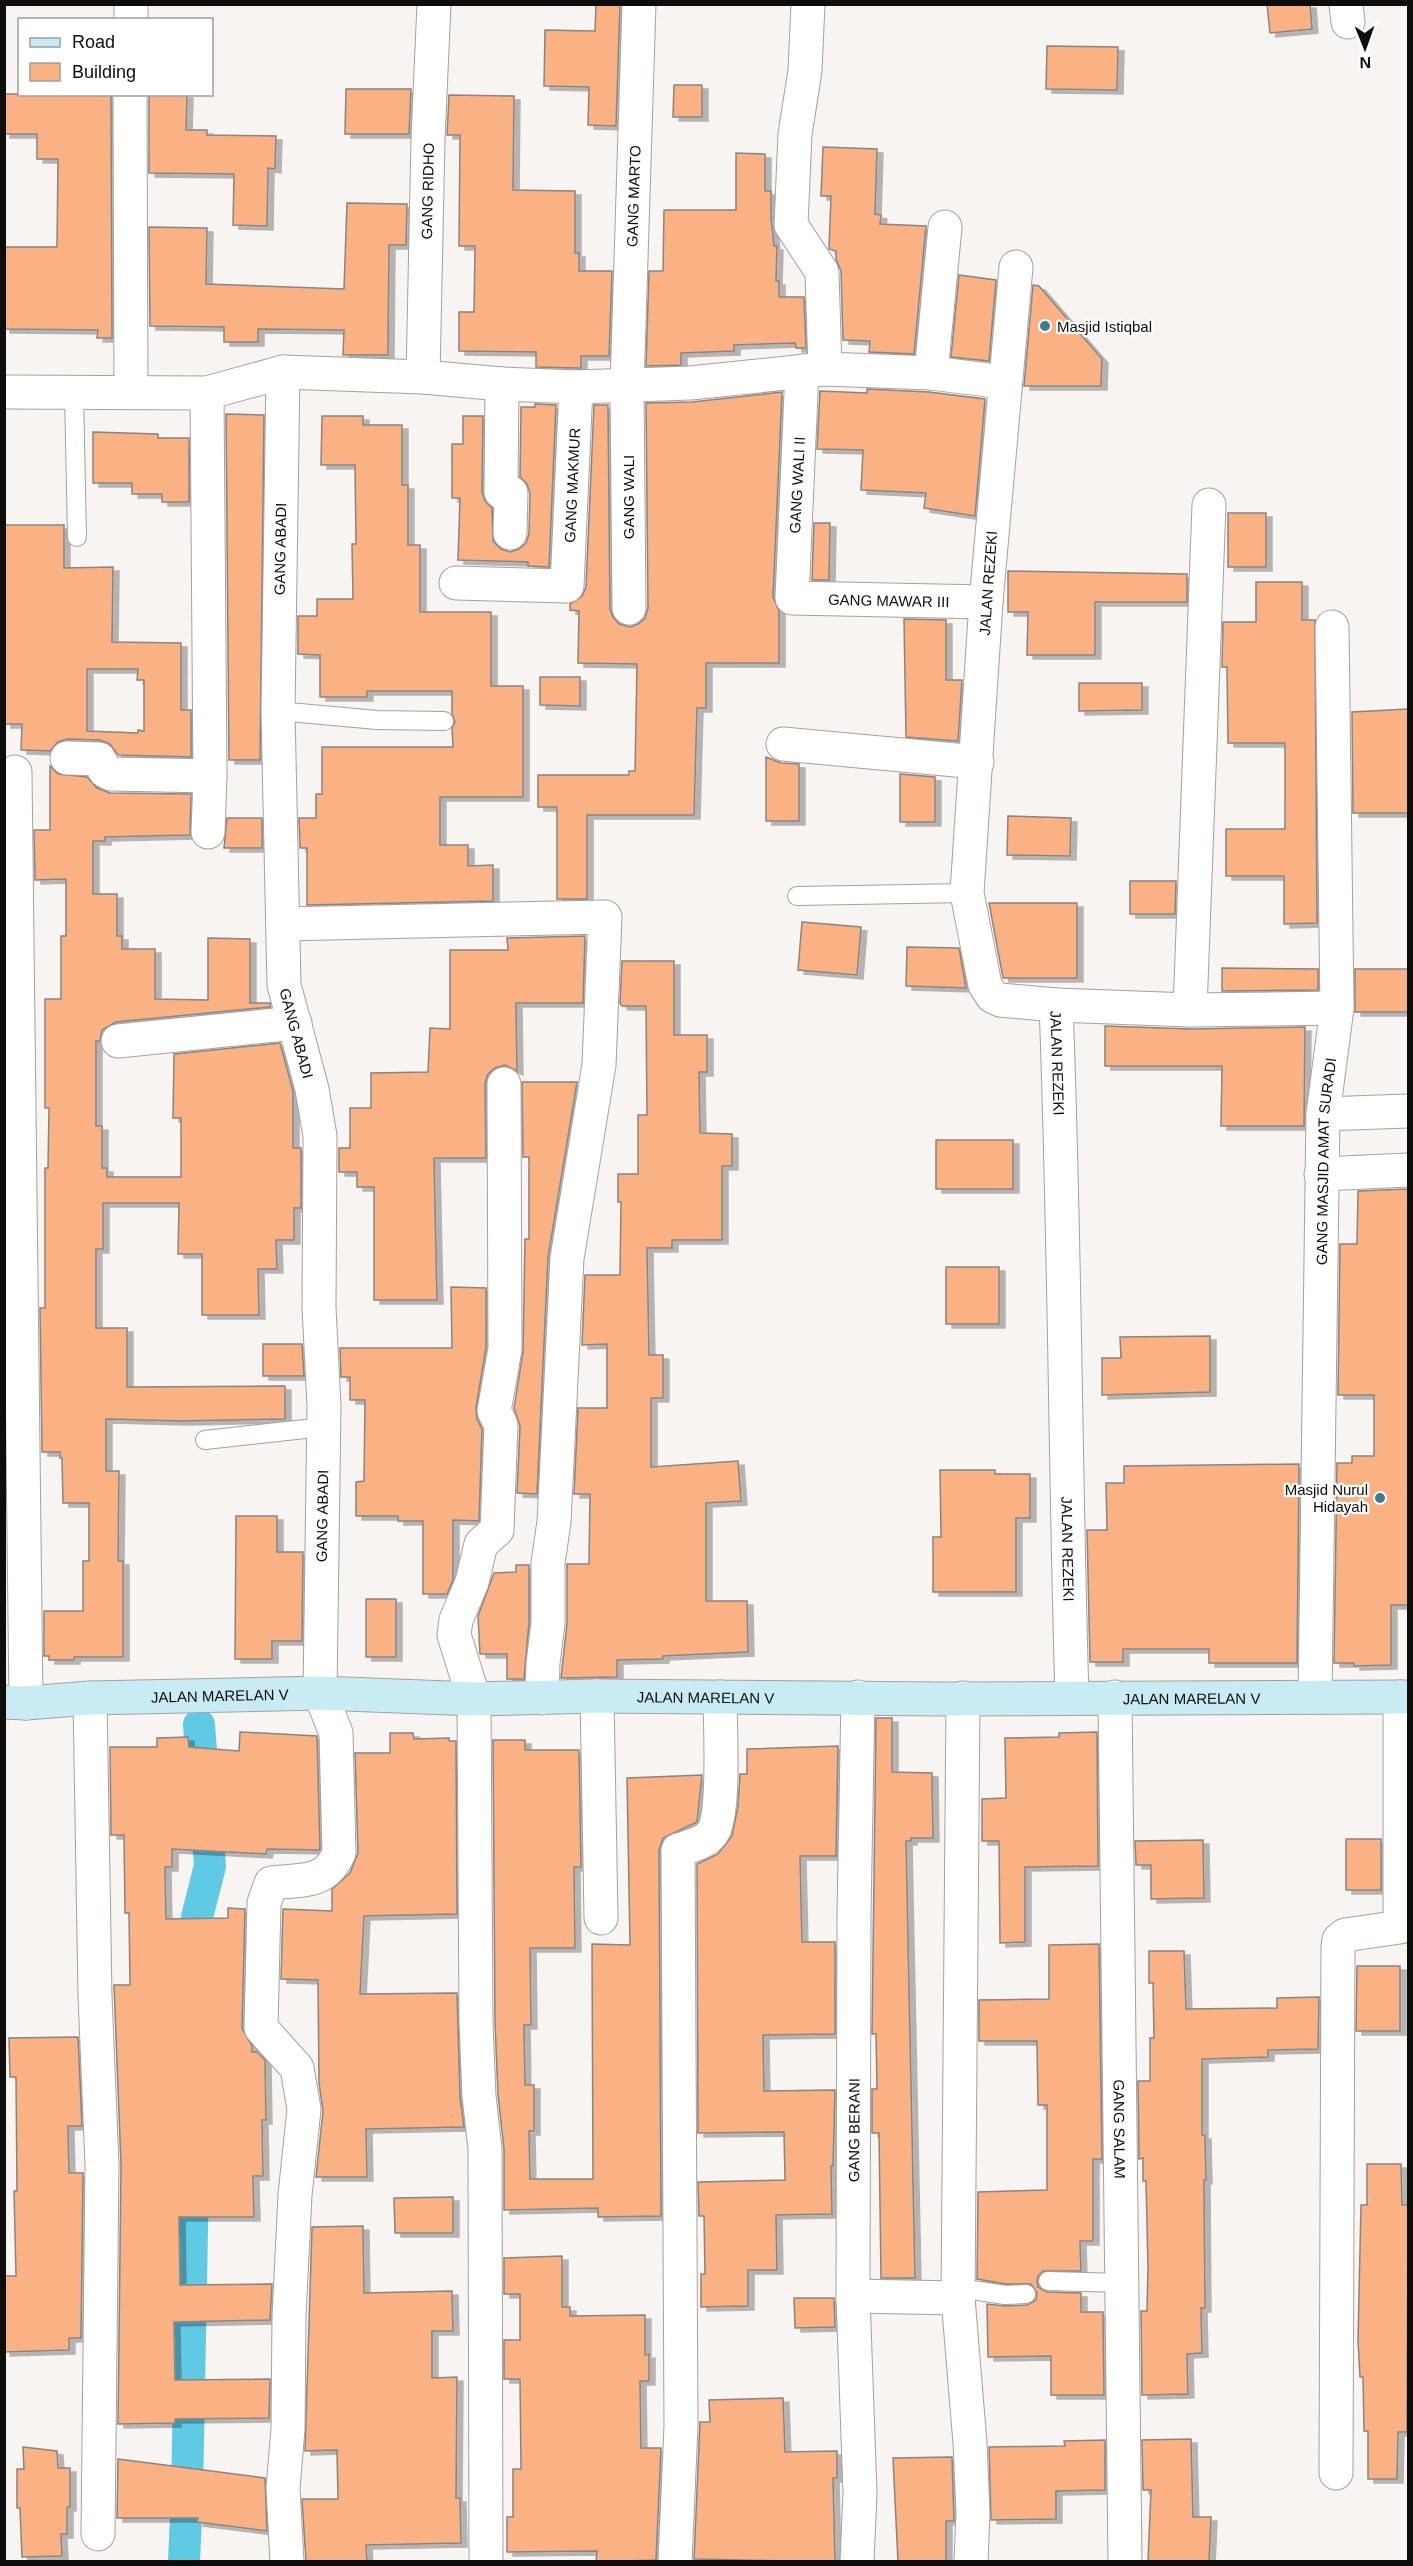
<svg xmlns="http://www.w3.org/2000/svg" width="1413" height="2566" viewBox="0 0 1413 2566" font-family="Arial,sans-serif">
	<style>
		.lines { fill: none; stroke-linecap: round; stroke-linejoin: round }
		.canal { stroke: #60c9e4; stroke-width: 32 }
		.building { fill: #fab184; stroke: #888583; stroke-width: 1.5; fill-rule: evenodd; filter: url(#shadow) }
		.lane-casing { stroke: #a5a19f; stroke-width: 20 }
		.street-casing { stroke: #a5a19f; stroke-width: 35 }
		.secondary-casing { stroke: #a5a19f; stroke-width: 35 }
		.lane { stroke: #fff; stroke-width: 18 }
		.street { stroke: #fff; stroke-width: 33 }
		.secondary { stroke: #c9ebf3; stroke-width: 33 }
		.poi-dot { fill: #3c7e90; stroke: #fff; stroke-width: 2 }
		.labels { text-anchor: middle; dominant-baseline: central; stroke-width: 4.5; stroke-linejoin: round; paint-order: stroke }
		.street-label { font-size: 15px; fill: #0e0d0c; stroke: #fff }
		.poi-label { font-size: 15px; fill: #0e0d0c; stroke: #fff; text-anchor: start }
	</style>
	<defs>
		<filter id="shadow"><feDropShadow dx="6" dy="4" stdDeviation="0" flood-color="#0004"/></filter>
	</defs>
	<rect width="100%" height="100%" fill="#f8f4f2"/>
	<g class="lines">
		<g class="canal">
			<polyline points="190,1961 197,1917 210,1866 199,1725"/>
			<polyline points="184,2562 187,2494 193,2176"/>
		</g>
	</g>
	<g class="building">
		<polygon points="596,4 620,4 616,126 588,125 589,87 544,86 545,30 595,31"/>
		<polygon points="1267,4 1310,4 1312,29 1270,33"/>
		<polygon points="1047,46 1118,47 1117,90 1046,89"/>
		<polygon points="674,85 702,85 702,117 673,117"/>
		<polygon points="346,89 411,89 409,134 345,134"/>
		<polygon points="4,94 111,94 112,338 97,338 98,330 4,329 4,247 57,247 58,159 37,159 37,134 4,134"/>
		<polygon points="149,94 187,94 186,130 207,130 207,135 276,136 275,169 268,168 267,226 233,225 234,174 149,173"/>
		<polygon points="449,95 514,96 513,190 575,191 575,253 579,253 579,271 612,271 609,356 581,356 581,368 576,368 536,367 536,352 459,351 459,312 474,312 475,246 459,246 460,135 447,135"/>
		<polygon points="823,147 877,149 875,214 881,215 880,224 926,226 914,354 869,352 870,341 843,340 841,271 836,259 836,251 829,249 831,196 821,196"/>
		<polygon points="736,153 765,154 765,191 771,191 771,217 774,246 777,246 776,281 779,281 779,297 804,297 806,348 796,348 795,343 734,345 734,351 681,353 681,365 646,366 649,271 663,271 664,210 736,210"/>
		<polygon points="347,203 407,204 406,245 389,245 388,355 343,355 344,330 258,329 258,342 224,342 224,327 150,326 149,227 207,228 206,284 344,289"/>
		<polygon points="959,275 996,280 989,361 951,357"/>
		<polygon points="1033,285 1039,286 1102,359 1101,386 1024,386"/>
		<polygon points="867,389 929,392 985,399 975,516 924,508 926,493 861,490 863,450 817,449 820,391 867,393"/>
		<polygon points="782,392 773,597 779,611 779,663 706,663 706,708 697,708 694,815 587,815 587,899 557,899 557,807 538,807 538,775 629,775 629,771 635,771 637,664 578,663 579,611 570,610 570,604 582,596 586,587 594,405 608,405 610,609 613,617 619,624 630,627 638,624 645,618 648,608 646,403 692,402"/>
		<polygon points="535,404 556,405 549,567 528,566 528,562 458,560 460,498 452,498 452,444 463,444 463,416 483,416 482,492 485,501 492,508 493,541 501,549 510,552 519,549 526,543 529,534 530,493 527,484 520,477 521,407 535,407"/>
		<polygon points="226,414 264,415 260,760 229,760"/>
		<polygon points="322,416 363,416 363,425 402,425 402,485 408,485 408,545 420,545 420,612 491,612 491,686 523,686 523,797 440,797 440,845 468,845 468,866 493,865 493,901 307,905 307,848 300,848 299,818 316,818 316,794 322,794 322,747 453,747 452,728 455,722 452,714 452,691 367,691 367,697 320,697 320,655 298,654 298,616 317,616 317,599 353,599 352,544 356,544 355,465 321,465"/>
		<polygon points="93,432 158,434 158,438 189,438 189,502 162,502 162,494 132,494 132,483 93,483"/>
		<rect x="1228" y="513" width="38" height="54"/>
		<polygon points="814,523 830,523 829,580 812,580"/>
		<path d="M 4,525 L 64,525 L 64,568 L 113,567 L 112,642 L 181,643 L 181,710 L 191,710 L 191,757 L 118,755 L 110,744 L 100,740 L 67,739 L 58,742 L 50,751 L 21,750 L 22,724 L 5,724 ZM 87,669 L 138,669 L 137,680 L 144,680 L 144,731 L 138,730 L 138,733 L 87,731 Z"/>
		<polygon points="1008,571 1187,574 1187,602 1095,602 1095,655 1027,655 1028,612 1008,612"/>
		<polygon points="1256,582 1302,582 1302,620 1315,620 1317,923 1284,924 1284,876 1226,876 1226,829 1285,829 1285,743 1228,743 1227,667 1222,667 1223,622 1256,622"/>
		<polygon points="904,619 946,620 946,680 962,680 958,741 906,737"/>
		<polygon points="540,677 580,677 580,706 540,705"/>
		<polygon points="1079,683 1142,683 1142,710 1079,711"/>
		<polygon points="1408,709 1408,813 1353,813 1352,712"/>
		<polygon points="766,757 781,763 799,764 799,821 766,821"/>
		<polygon points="50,766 58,774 87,777 97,788 110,793 191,794 190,835 105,837 105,841 93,841 93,894 117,894 117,936 122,936 122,949 155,949 155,999 208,1000 208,938 250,939 250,1003 270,1003 270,1007 116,1022 102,1030 100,1041 96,1041 96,1126 102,1126 102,1168 107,1168 107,1177 181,1177 181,1118 173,1118 174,1054 280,1043 293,1091 293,1148 301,1148 301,1208 294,1208 294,1240 276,1240 277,1269 258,1269 259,1315 202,1315 202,1254 178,1254 179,1203 103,1203 103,1249 96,1249 96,1328 127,1328 127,1387 285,1386 285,1419 181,1421 106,1419 106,1471 119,1471 118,1561 123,1561 123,1657 74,1657 74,1660 49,1660 49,1656 44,1656 44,1611 83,1611 83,1561 89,1561 89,1503 63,1503 62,1458 60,1458 60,1452 42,1452 40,1308 45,1308 45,1168 48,1168 49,1108 45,1108 45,999 61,999 61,936 66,936 66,879 35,880 34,830 50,830"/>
		<polygon points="900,774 935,777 935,822 900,822"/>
		<polygon points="1008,816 1071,818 1070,856 1007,855"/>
		<polygon points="227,818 262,818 262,848 224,848"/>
		<polygon points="1130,881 1176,881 1175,914 1130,914"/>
		<polygon points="989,903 1077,903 1077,978 1003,978"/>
		<polygon points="802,922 861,927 857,975 798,970"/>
		<polygon points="585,936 583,1003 516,1003 517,1071 505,1065 495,1068 488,1074 485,1083 486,1158 434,1158 437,1300 374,1300 374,1187 357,1187 357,1172 339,1172 339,1148 350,1148 350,1108 371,1108 371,1073 428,1072 430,1028 450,1029 450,950 508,950 507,938"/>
		<polygon points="907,947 959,948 966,988 906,986"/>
		<polygon points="622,961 674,961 674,1035 707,1035 707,1072 699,1072 700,1133 732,1134 732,1166 722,1166 722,1240 672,1240 672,1248 647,1248 649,1355 663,1355 663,1398 651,1398 651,1467 738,1461 741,1501 706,1503 706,1601 747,1601 748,1652 663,1656 663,1659 617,1660 617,1677 561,1678 567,1623 567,1564 589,1564 590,1494 574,1494 578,1408 607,1408 607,1344 582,1345 585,1275 620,1275 621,1202 618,1202 618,1174 638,1174 638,1115 647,1115 646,1006 622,1006 620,1003"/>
		<polygon points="1222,968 1318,969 1318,990 1222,991"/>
		<rect x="1355" y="969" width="53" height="43"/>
		<polygon points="1105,1026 1190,1029 1305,1027 1304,1126 1221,1126 1222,1066 1105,1066"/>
		<polygon points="522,1082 577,1082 548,1257 537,1494 517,1493 520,1426 514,1408 523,1352 525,1239 529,1239 529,1157 523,1157"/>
		<rect x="936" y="1140" width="77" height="49"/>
		<polygon points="1408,1189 1408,1605 1391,1605 1391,1665 1354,1666 1354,1663 1334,1663 1337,1463 1352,1463 1352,1456 1374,1456 1374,1395 1338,1395 1340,1244 1357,1244 1358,1191"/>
		<rect x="946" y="1267" width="53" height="57"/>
		<polygon points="451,1287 486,1288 486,1347 476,1408 477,1419 482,1429 479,1521 453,1520 453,1580 447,1594 423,1594 423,1521 398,1521 398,1516 356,1516 356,1482 364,1481 365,1400 350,1400 350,1377 341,1377 340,1348 452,1348"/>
		<polygon points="1210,1336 1210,1392 1102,1395 1102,1358 1121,1358 1120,1337"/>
		<polygon points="263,1344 302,1344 304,1376 263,1376"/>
		<polygon points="1299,1464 1297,1663 1209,1663 1209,1649 1123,1649 1123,1662 1090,1662 1087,1530 1107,1530 1106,1483 1124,1483 1124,1466"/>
		<polygon points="940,1470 995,1470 995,1474 1030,1474 1030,1518 1016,1518 1016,1592 933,1592 933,1537 941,1537"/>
		<polygon points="236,1516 277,1516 277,1552 303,1552 302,1641 272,1641 272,1659 235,1659"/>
		<polygon points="516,1565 529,1565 529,1622 524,1679 507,1679 507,1654 480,1654 478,1616 494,1573 516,1572"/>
		<rect x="366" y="1599" width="30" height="58"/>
		<polygon points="876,1718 892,1718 892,1772 932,1773 933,1838 911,1838 911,1841 906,1841 915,2278 881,2278 879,2133 872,2133 872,2089 877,2089 876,2034 872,2034"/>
		<polygon points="240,1732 317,1736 320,1848 319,1850 267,1849 266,1854 172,1849 172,1867 165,1867 166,1919 228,1918 228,1908 245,1909 242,2028 252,2046 252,2052 257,2052 265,2060 266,2120 262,2120 263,2176 253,2176 254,2217 179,2217 180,2285 272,2284 270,2320 174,2322 175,2380 270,2379 269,2418 175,2419 175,2423 118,2424 121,2165 114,1985 130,1985 129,1913 125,1913 124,1835 111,1835 110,1747 157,1747 157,1738 188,1737 189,1747 239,1751"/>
		<polygon points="1097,1732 1098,1866 1025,1867 1025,1942 1000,1943 999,1841 982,1841 982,1799 1006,1798 1005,1738 1059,1737 1059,1733"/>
		<polygon points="390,1733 413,1733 414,1739 449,1738 449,1741 456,1741 457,1914 364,1916 360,1994 457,1993 460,2097 464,2127 366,2129 367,2177 316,2177 323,2111 319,2083 318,1980 281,1979 283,1909 332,1911 332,1889 350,1873 358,1853 355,1753 390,1753"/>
		<polygon points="493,1740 525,1740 525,1750 579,1750 581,1867 574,1867 575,1948 530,1948 531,2025 524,2025 525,2085 534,2085 534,2131 529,2131 530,2179 593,2179 592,1944 630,1945 627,1778 702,1775 697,1822 663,1838 659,1850 661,2216 598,2217 598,2208 504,2210 504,2149 498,2095 495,2023"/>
		<polygon points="838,1746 836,1856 800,1856 802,1942 835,1942 835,2034 763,2035 764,2091 835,2090 833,2166 831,2166 832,2214 776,2215 777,2270 748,2270 748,2306 701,2307 701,2274 705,2274 704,2216 699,2216 698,2182 785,2180 784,2132 698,2133 697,1864 718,1854 732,1836 738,1806 740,1774 747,1774 747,1749"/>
		<rect x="1346" y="1839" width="35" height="51"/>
		<polygon points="1203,1840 1204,1898 1151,1899 1151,1865 1136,1865 1135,1841"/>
		<polygon points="1099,1944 1102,2159 1093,2159 1093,2241 1080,2241 1081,2271 1043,2271 1038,2276 1037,2281 1038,2287 1047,2292 1081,2293 1081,2312 1103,2312 1104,2395 1051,2395 1051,2356 988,2357 987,2304 1005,2306 1027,2305 1036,2300 1037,2293 1031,2284 1006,2284 977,2279 978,2192 1047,2190 1047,2105 1038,2105 1037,2041 979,2041 979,2000 1049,1999 1049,1945"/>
		<polygon points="1149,1951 1184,1951 1186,2009 1277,2008 1277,1998 1319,1997 1318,2049 1268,2050 1268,2057 1202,2059 1202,2135 1205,2135 1206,2180 1204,2180 1205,2308 1201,2308 1202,2353 1187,2354 1188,2394 1142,2395 1141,2311 1147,2311 1148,2267 1146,2181 1143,2181 1143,2158 1139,2159 1138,2081 1150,2081 1150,2038 1154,2038 1153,1983 1149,1983"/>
		<polygon points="1357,1966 1400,1966 1400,2031 1356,2031"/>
		<polygon points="78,2037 82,2126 68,2126 69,2173 83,2173 81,2338 69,2338 69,2350 4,2352 4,2276 16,2276 14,2191 17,2191 16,2077 10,2077 9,2038"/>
		<polygon points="1367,2164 1401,2164 1402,2205 1408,2205 1407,2432 1398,2432 1397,2479 1368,2479 1368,2431 1364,2431 1363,2377 1360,2377 1358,2340 1361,2205 1367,2205"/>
		<polygon points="453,2197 453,2233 395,2233 394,2198"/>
		<polygon points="363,2226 364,2293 452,2291 453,2331 432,2331 432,2378 457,2377 456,2498 460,2498 461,2543 366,2545 367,2562 306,2562 302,2499 338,2499 337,2450 305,2451 312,2227"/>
		<polygon points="562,2256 562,2307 570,2307 570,2316 645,2315 645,2355 649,2354 649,2381 640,2381 641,2448 661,2448 656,2560 596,2562 597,2551 507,2552 507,2517 513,2517 513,2469 521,2469 520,2379 504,2379 504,2340 520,2340 520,2294 504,2294 504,2258"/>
		<polygon points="794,2298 834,2298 835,2327 795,2328"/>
		<polygon points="783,2398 785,2452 837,2451 837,2478 833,2478 835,2562 694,2559 700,2422 710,2422 709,2400"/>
		<polygon points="1191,2439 1193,2517 1211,2517 1209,2562 1148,2562 1151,2490 1143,2490 1142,2440"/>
		<polygon points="1105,2440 1105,2490 1056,2491 1056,2519 991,2520 989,2447 1065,2446 1064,2441"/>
		<polygon points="23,2447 57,2451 58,2468 70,2468 70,2507 67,2507 67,2534 61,2534 62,2556 22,2557 20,2508 17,2508 17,2469 24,2469"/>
		<polygon points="952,2457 954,2521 946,2521 946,2562 898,2562 893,2458"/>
		<polygon points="118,2459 265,2478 267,2531 197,2522 198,2518 117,2518"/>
	</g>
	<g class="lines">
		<g class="lane-casing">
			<g id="lane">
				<polyline points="74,392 77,537"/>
				<polyline points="278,711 377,720 444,721"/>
				<polyline points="797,896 967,893"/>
				<polyline points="205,1440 323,1427"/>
				<polyline points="1048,2281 1123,2283"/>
				<polyline points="959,2288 1005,2295 1026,2294"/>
			</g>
		</g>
		<g class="street-casing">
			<g id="street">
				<polyline points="808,4 805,71 795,134 791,225 822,272 825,369"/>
				<polyline points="1346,4 1348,22"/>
				<polyline points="131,20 131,4"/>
				<polyline points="130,94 131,392"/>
				<path id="s1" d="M 1016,267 L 986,602 L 967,893 L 985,985 L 992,996 L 1000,1000 L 1056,1005 C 1065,1235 1065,1466 1072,1697"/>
				<path id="s2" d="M 802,371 L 792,598 L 986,602"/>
				<path id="s3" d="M 283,372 L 278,711 L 284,985 L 312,1089 L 320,1136 L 319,1308 L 324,1405 L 320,1693 L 336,1733 L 339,1853 C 325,1885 302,1879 271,1883 L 264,1903 L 261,2028 L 297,2068 L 304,2109 L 295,2195 L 289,2317 L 288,2429 L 283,2488 L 287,2562"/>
				<polyline points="931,373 945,227"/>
				<path id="s4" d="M 423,377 L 428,139 L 434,4"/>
				<polyline points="502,384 501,492 511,493 510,533"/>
				<polyline points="4,392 207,393 283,372 423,377 502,384 576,387 690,383 825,369 931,373 1004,382"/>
				<polyline points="207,393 210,776 208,832"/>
				<path id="s5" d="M 456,583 L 567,586 L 576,387"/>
				<path id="s6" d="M 629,608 L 627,386 L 639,4"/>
				<polyline points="783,744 977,762"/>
				<polyline points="67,758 99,759 105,771 111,774 210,776"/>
				<polyline points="15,772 26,1703"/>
				<polyline points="283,924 605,917 599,1065 567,1258 554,1522 548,1563 548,1623 543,1663 542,1698"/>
				<polyline points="1056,1005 1190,1010 1209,505"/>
				<polyline points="1190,1010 1337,1008"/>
				<polyline points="118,1041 295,1023"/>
				<polyline points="1323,1114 1408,1111"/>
				<polyline points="1321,1174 1408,1170"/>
				<polyline points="597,1696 601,1918"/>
				<path id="s7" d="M 1115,1697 L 1125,2562"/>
				<path id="s8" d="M 1315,1697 L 1323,1114 L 1337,1008 L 1332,627"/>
				<polyline points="90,1698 95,1996 102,2165 98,2534"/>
				<polyline points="963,1698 958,2298 970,2443 973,2513 971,2562"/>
				<polyline points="853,2296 958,2298"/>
				<polyline points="1336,2473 1338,1947 1339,1940 1345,1935 1400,1927 1400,1697"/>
				<polyline points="486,2562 485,2149 479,2096 476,2023 474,1699 454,1635 456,1620 472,1582 481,1544 497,1530 501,1425 494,1411 505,1349 504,1084"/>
				<path d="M 675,2562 L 681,2426 L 678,1850 C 690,1846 708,1843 714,1830 C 725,1806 720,1726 720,1697"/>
				<path id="s9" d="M 857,2562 L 860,2493 L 853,2296 L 854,1914 L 858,1697"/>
			</g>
		</g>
		<g class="secondary-casing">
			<g id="secondary">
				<path id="s10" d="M 4,1702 L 26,1703 L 90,1698 L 320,1693 L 474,1699 L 597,1696 L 946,1699 L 1408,1697"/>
			</g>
		</g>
		<use href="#lane" class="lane"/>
		<use href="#street" class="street"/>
		<use href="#secondary" class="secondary"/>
	</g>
	<g class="poi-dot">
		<circle cx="1045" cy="326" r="6"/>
		<circle cx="1380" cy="1498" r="6"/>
	</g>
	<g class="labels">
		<g class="street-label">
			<text stroke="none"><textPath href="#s4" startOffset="186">GANG RIDHO</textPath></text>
			<text stroke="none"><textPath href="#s6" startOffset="412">GANG MARTO</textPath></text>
			<text transform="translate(797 485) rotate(-87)">GANG WALI II</text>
			<text stroke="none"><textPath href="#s5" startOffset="212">GANG MAKMUR</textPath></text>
			<text transform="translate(628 497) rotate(-90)">GANG WALI</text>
			<text transform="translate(280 549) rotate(-89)">GANG ABADI</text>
			<text transform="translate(988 583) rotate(-86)">JALAN REZEKI</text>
			<text stroke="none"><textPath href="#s2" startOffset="324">GANG MAWAR III</textPath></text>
			<text stroke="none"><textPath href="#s3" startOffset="663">GANG ABADI</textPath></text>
			<text stroke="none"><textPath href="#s1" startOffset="858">JALAN REZEKI</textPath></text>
			<text stroke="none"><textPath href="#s8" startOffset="536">GANG MASJID AMAT SURADI</textPath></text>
			<text transform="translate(322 1516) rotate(-89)">GANG ABADI</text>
			<text stroke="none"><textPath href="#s1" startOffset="1344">JALAN REZEKI</textPath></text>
			<text stroke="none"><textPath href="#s10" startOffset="216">JALAN MARELAN V</textPath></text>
			<text stroke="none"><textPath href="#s10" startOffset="702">JALAN MARELAN V</textPath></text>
			<text stroke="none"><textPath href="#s10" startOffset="1188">JALAN MARELAN V</textPath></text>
			<text stroke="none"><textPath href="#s7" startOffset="432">GANG SALAM</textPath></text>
			<text stroke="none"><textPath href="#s9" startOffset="432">GANG BERANI</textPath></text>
		</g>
		<g class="poi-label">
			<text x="1057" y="326">Masjid Istiqbal</text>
			<text x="1368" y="1489" text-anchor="end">Masjid Nurul<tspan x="1368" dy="17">Hidayah</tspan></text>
		</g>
	</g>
	<rect width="1413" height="2566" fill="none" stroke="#0e0d0c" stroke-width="12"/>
	<rect x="18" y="18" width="195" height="78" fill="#ffffff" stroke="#9f9e9e" stroke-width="1.5"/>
	<rect x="30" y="38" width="30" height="9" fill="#c9ebf3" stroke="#9f9e9e" stroke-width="1.5"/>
	<text x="72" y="48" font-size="18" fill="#0e0d0c">Road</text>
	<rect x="30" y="63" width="30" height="18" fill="#fab184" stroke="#9f9e9e" stroke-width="1.5"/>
	<text x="72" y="78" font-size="18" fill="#0e0d0c">Building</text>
	<g transform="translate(1365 48) rotate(179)" stroke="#ffffff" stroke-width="4.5" paint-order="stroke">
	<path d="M0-4.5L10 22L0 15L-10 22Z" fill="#0e0d0c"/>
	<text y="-9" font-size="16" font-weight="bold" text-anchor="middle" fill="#0e0d0c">N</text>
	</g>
</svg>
